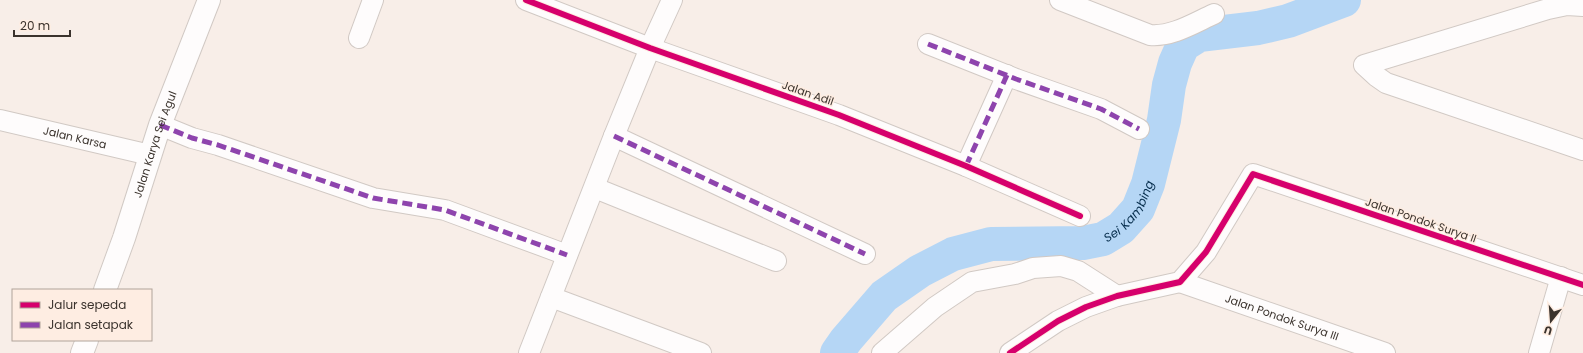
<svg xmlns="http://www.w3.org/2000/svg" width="1583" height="353" viewBox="0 0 1583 353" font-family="Poppins,sans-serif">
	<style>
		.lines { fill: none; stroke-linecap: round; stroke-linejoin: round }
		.river { stroke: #b5d6f5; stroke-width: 34 }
		.minor-casing { stroke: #d1c9c4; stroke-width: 22 }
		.major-casing { stroke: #d1c9c4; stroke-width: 24 }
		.minor { stroke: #fefcfc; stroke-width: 20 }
		.major { stroke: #fefcfc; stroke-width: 22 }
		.quiet { stroke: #8e44ad; stroke-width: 5; stroke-dasharray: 10 5; stroke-linecap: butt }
		.cycleway-casing { stroke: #feede2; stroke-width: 8 }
		.cycleway { stroke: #d6006c; stroke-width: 6 }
		.labels { text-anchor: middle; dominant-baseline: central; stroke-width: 3; stroke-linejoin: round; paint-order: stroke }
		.street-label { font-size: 11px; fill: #3b332d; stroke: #feede2 }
		.water-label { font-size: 12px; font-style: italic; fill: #062d4c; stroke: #feede2 }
	</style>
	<rect width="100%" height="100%" fill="#f8eee8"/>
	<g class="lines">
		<path class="river" id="s1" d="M 837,353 L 846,340 L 884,296 L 920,271 L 953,254 L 991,244 L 1083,243 L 1103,239 L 1121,228 L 1138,209 L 1148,184 L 1164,120 L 1169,85 L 1175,63 L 1183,45 L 1199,35 L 1258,28 L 1288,21 L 1344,0"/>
		<g class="minor-casing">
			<g id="minor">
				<polyline points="526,0 650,48 839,115 966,166 1080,216"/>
				<path d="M 1060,0 L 1150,35 C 1172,37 1194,23 1214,14"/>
				<polyline points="1583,6 1567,5 1548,9 1364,65 1376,76 1386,83 1583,150"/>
				<polyline points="359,38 373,0"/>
				<polyline points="928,44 1016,79 1101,109 1139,129"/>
				<path id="s2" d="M 0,120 L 150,155"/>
				<polyline points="160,125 192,138 218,145 373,198 445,210 567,255"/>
				<polyline points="614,136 865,254"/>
				<polyline points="966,166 1007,75"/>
				<polyline points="595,188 776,261"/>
				<path id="s3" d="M 1180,282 L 1385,353"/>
				<polyline points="551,297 701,353"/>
				<polyline points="529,353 614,136 650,48 672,0"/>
				<polyline points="882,353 935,307 972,282 1015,274 1033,268 1061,266 1078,271 1117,296"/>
				<polyline points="1010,353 1058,321 1086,307 1117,296 1180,282 1206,252 1253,174 1583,285"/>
				<polyline points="1539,353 1561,277"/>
			</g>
		</g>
		<g class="major-casing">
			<g id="major">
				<path id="s4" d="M 105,290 L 124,238 L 160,125 L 209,0"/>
				<polyline points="82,353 87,340"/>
			</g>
		</g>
		<use href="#minor" class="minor"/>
		<use href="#major" class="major"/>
		<g class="quiet">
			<polyline points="928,44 1016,79 1101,109 1139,129"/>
			<polyline points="160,125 192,138 218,145 373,198 445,210 567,255"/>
			<polyline points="614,136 865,254"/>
			<polyline points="966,166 1007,75"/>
		</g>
		<g class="cycleway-casing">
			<g id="cycleway">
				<polyline points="526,0 650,48 839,115 966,166 1080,216"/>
				<polyline points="1010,353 1058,321 1086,307 1117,296 1180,282 1206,252 1253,174 1583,285"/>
			</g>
		</g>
		<use href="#cycleway" class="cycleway"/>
	</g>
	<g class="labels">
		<g class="street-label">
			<text transform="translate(808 93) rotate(19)">Jalan Adil</text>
			<text stroke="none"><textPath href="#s2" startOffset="77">Jalan Karsa</textPath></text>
			<text stroke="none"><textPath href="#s4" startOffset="154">Jalan Karya Sei Agul</textPath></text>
			<text transform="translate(1421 220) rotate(19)">Jalan Pondok Surya II</text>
			<text stroke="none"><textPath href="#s3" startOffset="108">Jalan Pondok Surya III</textPath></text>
		</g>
		<g class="water-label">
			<text stroke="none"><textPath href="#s1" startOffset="346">Sei Kambing</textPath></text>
		</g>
	</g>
	<rect x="12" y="289" width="140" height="52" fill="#feede2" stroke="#b0a39a"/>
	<rect x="20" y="302" width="20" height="6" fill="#d6006c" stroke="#b0a39a"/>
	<text x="48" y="309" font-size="12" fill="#3b332d">Jalur sepeda</text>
	<rect x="20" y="322" width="20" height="6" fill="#8e44ad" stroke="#b0a39a"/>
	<text x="48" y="329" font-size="12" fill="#3b332d">Jalan setapak</text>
	<g transform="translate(1551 321) rotate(197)" stroke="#feede2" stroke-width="3" paint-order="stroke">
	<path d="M0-3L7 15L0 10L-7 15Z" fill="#3b332d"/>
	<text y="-6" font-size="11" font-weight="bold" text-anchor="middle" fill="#3b332d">U</text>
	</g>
	<path d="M14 30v6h56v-6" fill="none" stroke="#3b332d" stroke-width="2"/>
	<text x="20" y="30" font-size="12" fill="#3b332d" stroke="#feede2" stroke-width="3" paint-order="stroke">20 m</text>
</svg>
